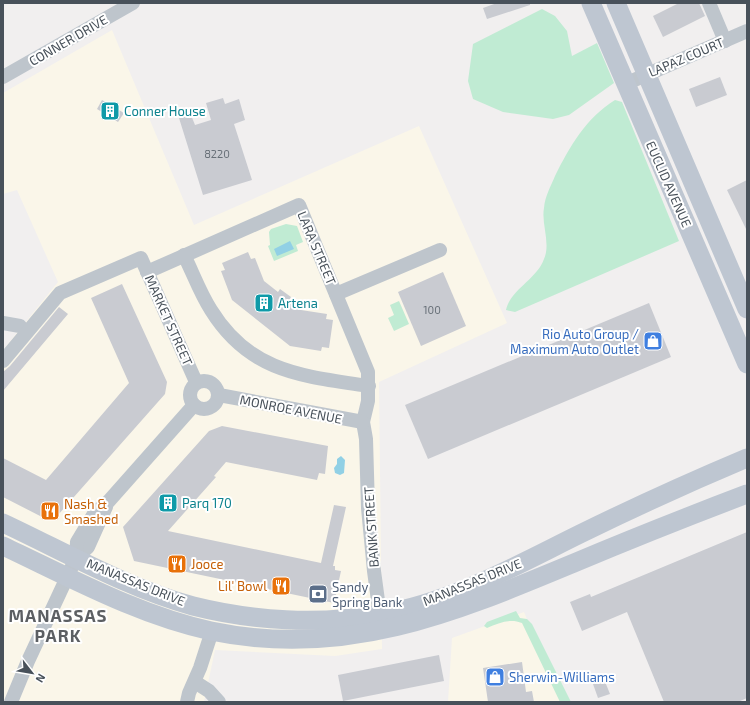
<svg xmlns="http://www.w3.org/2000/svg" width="750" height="705" viewBox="0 0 750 705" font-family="'Exo 2',sans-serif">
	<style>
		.commercial { fill: #faf6e9 }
		.green { fill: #c0ebd3 }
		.water { fill: #91d0e5 }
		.building { fill: #c9cbd1 }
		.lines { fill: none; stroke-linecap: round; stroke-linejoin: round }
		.minor { stroke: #bec5cc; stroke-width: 14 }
		.secondary { stroke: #bec6d1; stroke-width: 19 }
		.labels { text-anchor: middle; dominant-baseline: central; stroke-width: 4; stroke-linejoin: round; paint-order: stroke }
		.number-label { font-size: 11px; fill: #687078 }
		.street-label { font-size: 13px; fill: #48515a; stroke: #fff }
		.culture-label { font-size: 13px; fill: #0d838f; stroke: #fff; text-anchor: start }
		.shop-label { font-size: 13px; fill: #366cbe; stroke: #fff; text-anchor: end }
		.food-label { font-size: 13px; fill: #c56008; stroke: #fff; text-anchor: start }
		.service-label { font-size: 13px; fill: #4e5e75; stroke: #fff; text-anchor: start }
		.district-label { font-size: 17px; font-weight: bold; letter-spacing: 1px; fill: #5c5f63; stroke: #fff }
	</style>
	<rect width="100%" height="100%" fill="#f1efef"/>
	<g class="commercial">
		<polygon points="112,30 194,225 419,126 507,323 379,382 382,649 335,656 215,650 204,702 3,702 3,350 58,282 17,190 3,194 3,93"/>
		<polygon points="524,612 561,702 448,702 452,638"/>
	</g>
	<g class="green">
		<polygon points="542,9 555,16 567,31 572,56 597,43 614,83 569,115 553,119 503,112 473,99 468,81 473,44"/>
		<path d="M 615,100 L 622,102 L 679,241 L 515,312 L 506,310 C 510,290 537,279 544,259 C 551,243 541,224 544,208 C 545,196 551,186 555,176 C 570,146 586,118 615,100 Z"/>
		<polygon points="286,224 297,226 303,242 296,245 298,251 274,261 268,246 270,245 269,232 271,229"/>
		<polygon points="399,301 409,324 394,331 388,318 394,315 390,305"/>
		<path d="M 516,611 L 520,618 L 527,619 L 532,624 L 571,702 L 560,702 L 522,623 C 510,618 499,623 487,628 L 484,626 L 487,622 Z"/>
	</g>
	<g class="water">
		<polygon points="290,241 294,249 277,256 274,249"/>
		<polygon points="341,456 345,460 344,473 340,475 335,473 334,468 337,464 337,459"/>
	</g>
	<g class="building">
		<polygon points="497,3 530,3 530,5 487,19 483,8"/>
		<polygon points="679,3 699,3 705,16 663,37 653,16"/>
		<polygon points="720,77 727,95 696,107 689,89"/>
		<polygon points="223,98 225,104 239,99 245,120 234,124 252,180 203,195 179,118 191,115 195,125 211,120 206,103"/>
		<polygon points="102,100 124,113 118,122 97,109"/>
		<polygon points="747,180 747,231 727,190"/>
		<polygon points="248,252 251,259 255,258 264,281 278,292 280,289 291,297 289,300 301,310 327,314 326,319 333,320 329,348 322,347 321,351 290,346 232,300 221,271 225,270 222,263"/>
		<polygon points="443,272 466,326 421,346 398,292"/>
		<polygon points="122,284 167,382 165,394 58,515 44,518 3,497 3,458 46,480 129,383 91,298"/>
		<polygon points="649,303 671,357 428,459 405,405"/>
		<polygon points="59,307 68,314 3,391 3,372 10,366"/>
		<polygon points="222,426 328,446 325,474 319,473 317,480 226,462 214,476 216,477 168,531 321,563 334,505 346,507 333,566 335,566 335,570 341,571 334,603 134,561 123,527 209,431"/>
		<polygon points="747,532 747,698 738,702 664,702 627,612 582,631 570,602 590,594 591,597"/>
		<polygon points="439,655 444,681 343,701 338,675"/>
		<polygon points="522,662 526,692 532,691 534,702 488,702 483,668"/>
		<polygon points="604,679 610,694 598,698 593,684"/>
	</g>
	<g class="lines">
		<g class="minor">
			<polyline points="709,3 725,41"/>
			<polyline points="3,77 133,3"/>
			<polyline points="625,84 747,31"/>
			<path d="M 184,255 C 193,273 200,293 211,310 C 250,373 303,376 369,386"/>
			<polyline points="147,272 299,205 368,372 368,401 363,422 366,439 368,508 374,571 381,623"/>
			<polyline points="336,294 440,250"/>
			<polyline points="3,323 20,326"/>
			<polyline points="3,361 60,293 141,258 196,382"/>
			<circle cx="204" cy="395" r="14"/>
			<polyline points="219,395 363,422"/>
			<polyline points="76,558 88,547 106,507"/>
			<polyline points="195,682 209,691 219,702"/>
			<polyline points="11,702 28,661 76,558 77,542 95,512 108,502 194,405"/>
			<polyline points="187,702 189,693 200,668 212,631"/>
		</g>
		<g class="secondary">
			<polyline points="591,3 747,364"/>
			<polyline points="616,3 747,309"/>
			<path d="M 3,523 C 65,552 127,588 193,606 C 253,621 319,625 380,614 C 450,603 517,565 580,534 C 635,507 690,482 747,458"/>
			<path d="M 3,546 C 71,578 138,615 211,631 C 345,659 454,613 574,563 C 631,539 689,516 747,494"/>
		</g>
	</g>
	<defs>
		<g id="building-square" transform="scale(1)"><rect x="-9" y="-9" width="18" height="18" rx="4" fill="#0f9aa8" stroke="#fff"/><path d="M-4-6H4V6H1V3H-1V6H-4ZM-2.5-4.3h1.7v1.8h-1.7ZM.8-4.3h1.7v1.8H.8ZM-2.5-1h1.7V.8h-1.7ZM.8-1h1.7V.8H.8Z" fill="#fff"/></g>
		<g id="shop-square" transform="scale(1)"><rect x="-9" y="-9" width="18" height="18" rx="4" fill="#3f7fe0" stroke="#fff"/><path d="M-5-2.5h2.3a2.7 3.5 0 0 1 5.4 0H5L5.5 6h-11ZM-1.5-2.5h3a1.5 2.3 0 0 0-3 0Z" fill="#fff"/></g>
		<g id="restaurant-square" transform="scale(1)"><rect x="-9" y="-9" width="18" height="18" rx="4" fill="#e8710a" stroke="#fff"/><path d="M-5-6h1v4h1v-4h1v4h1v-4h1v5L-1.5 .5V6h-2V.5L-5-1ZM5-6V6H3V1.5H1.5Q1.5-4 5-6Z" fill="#fff"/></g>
		<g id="bank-square" transform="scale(1)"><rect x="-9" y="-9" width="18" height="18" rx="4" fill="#5c6f8a" stroke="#fff"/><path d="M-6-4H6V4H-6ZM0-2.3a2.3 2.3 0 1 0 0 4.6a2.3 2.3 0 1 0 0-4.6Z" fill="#fff"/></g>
	</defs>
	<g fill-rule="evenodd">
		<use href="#building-square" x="110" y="111"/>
		<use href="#building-square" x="264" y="303"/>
		<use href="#shop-square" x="653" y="341"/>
		<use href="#building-square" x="168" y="503"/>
		<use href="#restaurant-square" x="50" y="511"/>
		<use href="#restaurant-square" x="177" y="564"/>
		<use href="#restaurant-square" x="281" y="586"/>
		<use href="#bank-square" x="318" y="594"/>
		<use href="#shop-square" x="495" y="677"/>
	</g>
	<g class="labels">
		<g class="number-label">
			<text x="217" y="153">8220</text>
			<text x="432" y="309">100</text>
		</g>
		<g class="street-label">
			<text transform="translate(68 40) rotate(-30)">CONNER DRIVE</text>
			<text transform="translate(686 57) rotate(-23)">LAPAZ COURT</text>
			<text transform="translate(669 184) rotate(66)">EUCLID AVENUE</text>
			<text transform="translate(317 248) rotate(67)">LARA STREET</text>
			<text transform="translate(169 320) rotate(66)">MARKET STREET</text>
			<text transform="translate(291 409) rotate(11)">MONROE AVENUE</text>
			<text transform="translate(371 527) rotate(-94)">BANK STREET</text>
			<text transform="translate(136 582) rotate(22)">MANASSAS DRIVE</text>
			<text transform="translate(472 582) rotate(-22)">MANASSAS DRIVE</text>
		</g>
		<g class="culture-label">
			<text x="124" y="111">Conner House</text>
			<text x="278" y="303">Artena</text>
			<text x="182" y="503">Parq 170</text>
		</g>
		<g class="shop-label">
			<text x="639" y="334">Rio Auto Group /<tspan x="639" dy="15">Maximum Auto Outlet</tspan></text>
			<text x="509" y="677" text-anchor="start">Sherwin-Williams</text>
		</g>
		<g class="food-label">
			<text x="64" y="504">Nash &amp;<tspan x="64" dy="15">Smashed</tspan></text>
			<text x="191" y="564">Jooce</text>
			<text x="267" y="586" text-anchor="end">Lil' Bowl</text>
		</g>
		<g class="service-label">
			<text x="332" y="587">Sandy<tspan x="332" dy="15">Spring Bank</tspan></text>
		</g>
		<g class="district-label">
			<text x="58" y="615">MANASSAS<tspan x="58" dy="20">PARK</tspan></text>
		</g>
	</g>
	<rect width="750" height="705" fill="none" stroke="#48515a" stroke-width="8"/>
	<g transform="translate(32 673) rotate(121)" stroke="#ffffff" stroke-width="3" paint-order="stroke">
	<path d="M0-3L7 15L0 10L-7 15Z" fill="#48515a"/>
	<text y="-6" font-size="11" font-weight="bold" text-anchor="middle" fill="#48515a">N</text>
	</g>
</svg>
